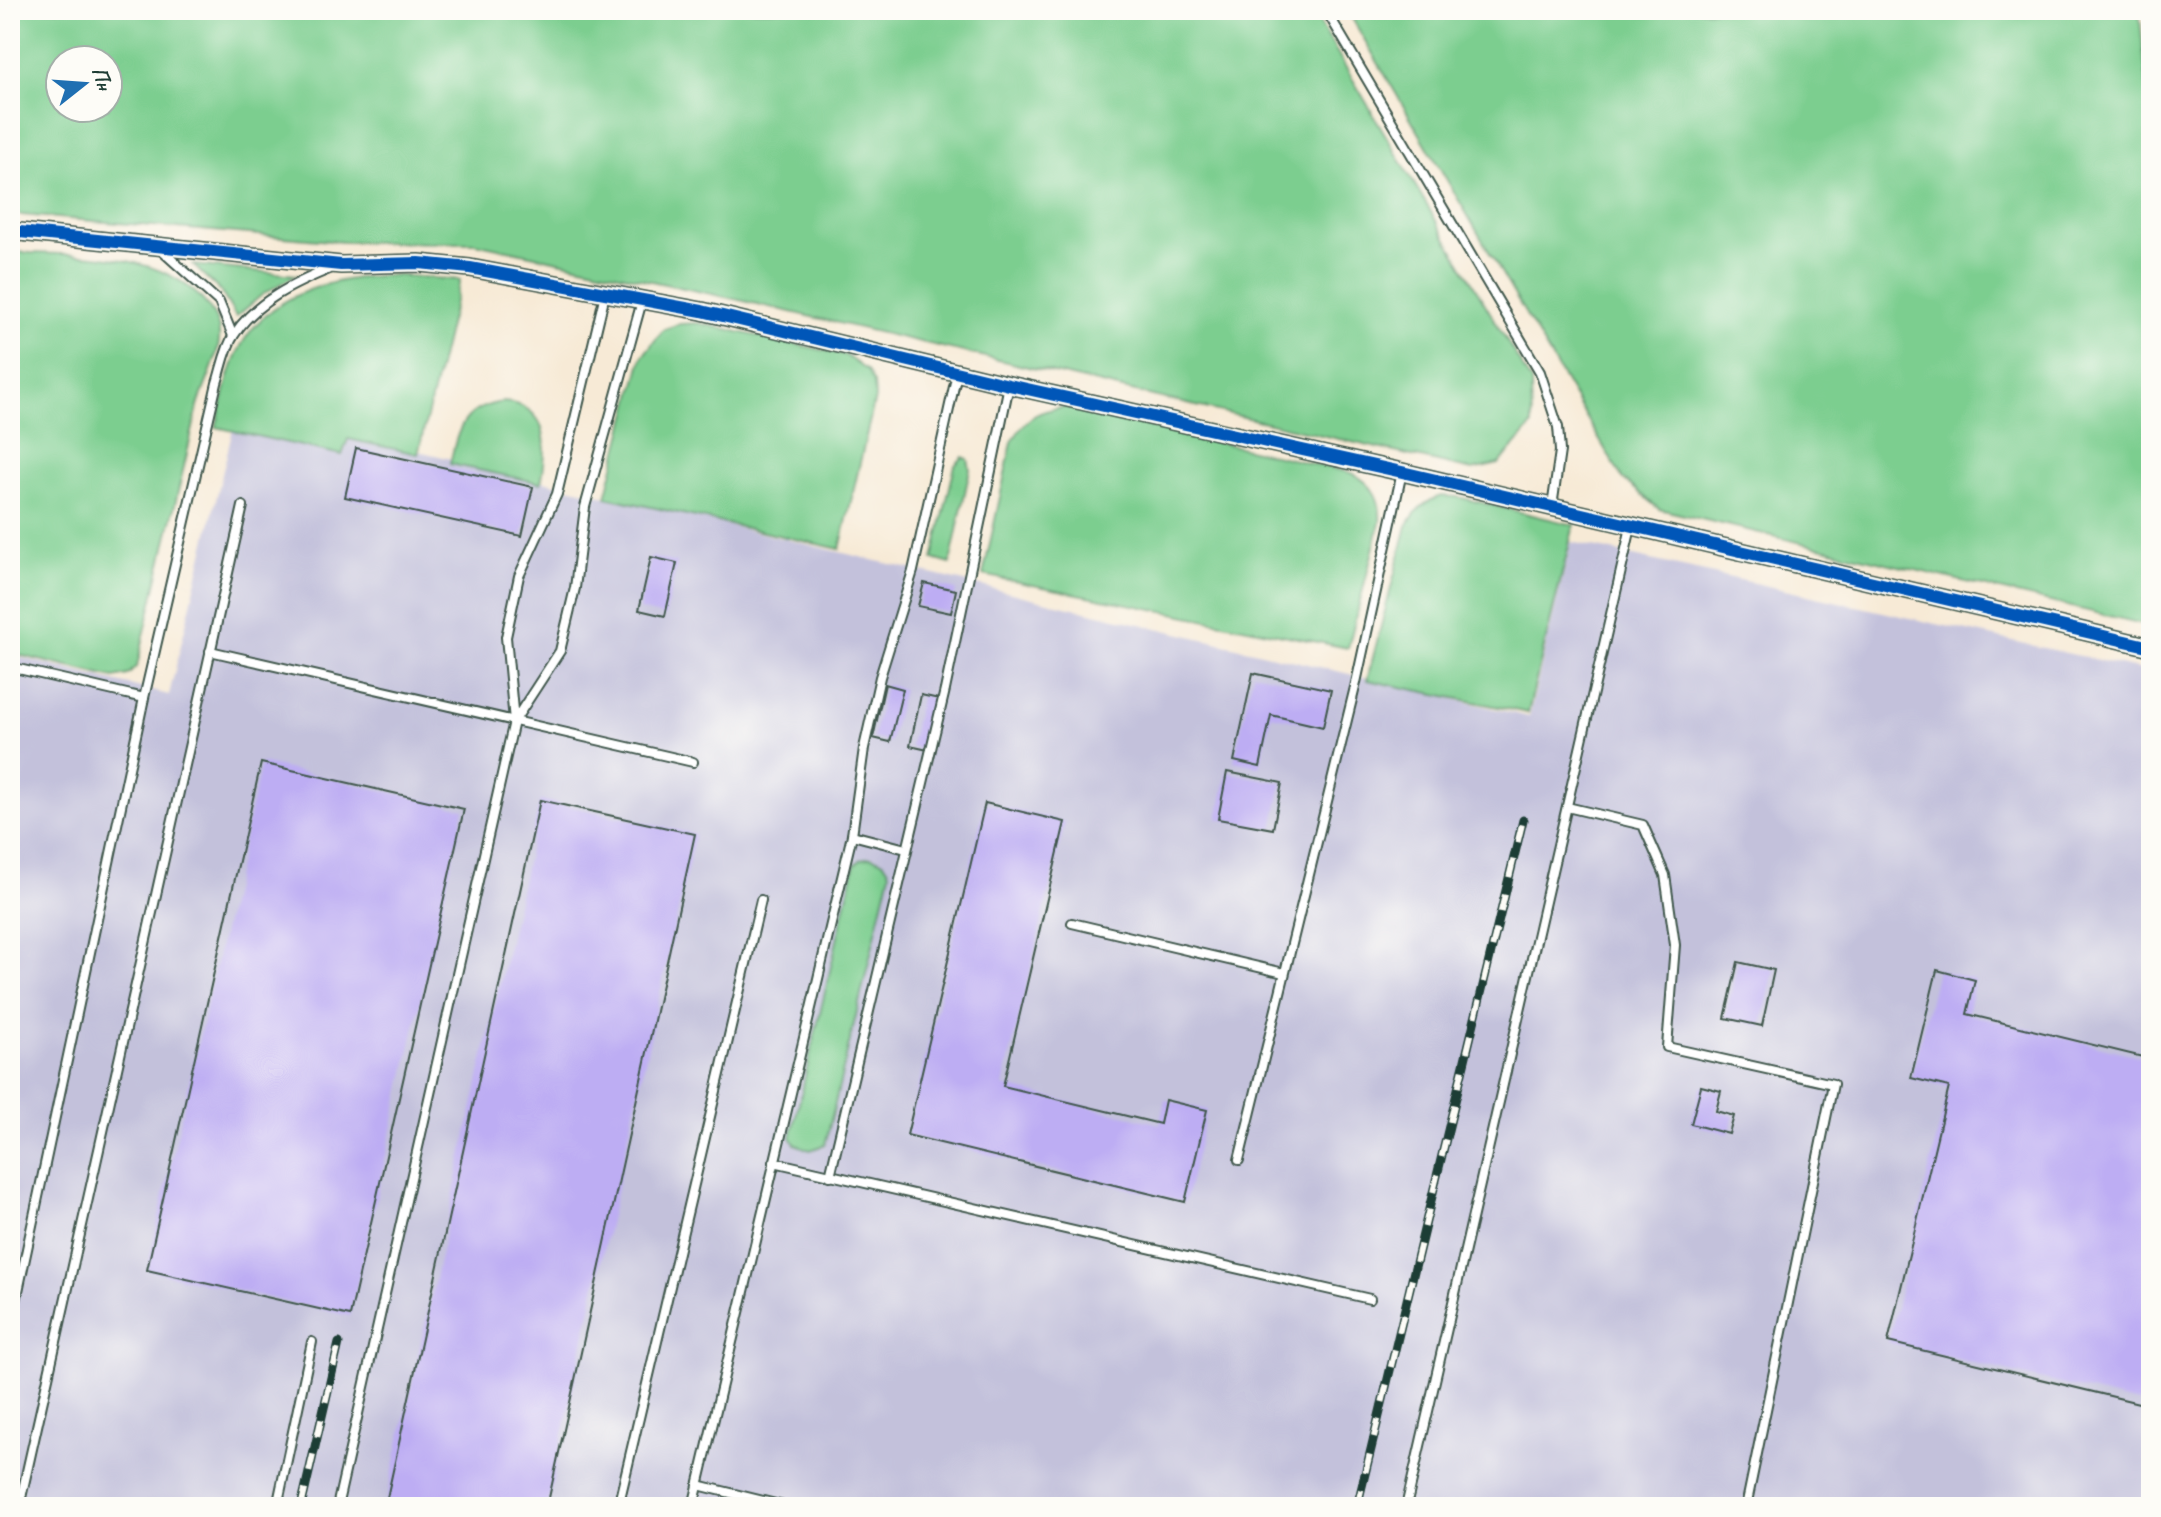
<svg xmlns="http://www.w3.org/2000/svg" width="2161" height="1517" viewBox="0 0 2161 1517" font-family="Caveat,sans-serif">
	<style>
		.industrial { fill: #c3c1db }
		.grass { fill: #7cce8f; stroke: #4e8662; stroke-width: 2; fill-rule: evenodd }
		.building { fill: #bdadf3 }
		.lines { fill: none; stroke-linecap: round; stroke-linejoin: round }
		.service-casing { stroke: #3f574c; stroke-width: 12 }
		.minor-casing { stroke: #3f574c; stroke-width: 20 }
		.service { stroke: #fff; stroke-width: 8 }
		.minor { stroke: #fff; stroke-width: 16 }
		.rail-casing { stroke: #1f3d34; stroke-width: 9 }
		.rail { stroke: #fdfcf7; stroke-width: 6; stroke-dasharray: 18; stroke-linecap: butt }
		.cycleway-casing { stroke: #fdfcf7; stroke-width: 17 }
		.cycleway { stroke: #0057b8; stroke-width: 12 }
	</style>
	<rect width="100%" height="100%" fill="#fdfcf7"/>
	<filter id="ink" filterUnits="userSpaceOnUse"><feTurbulence type="fractalNoise" baseFrequency=".0125" numOctaves="2"/><feDisplacementMap in="SourceGraphic" scale="16" xChannelSelector="R" yChannelSelector="G"/><feConvolveMatrix kernelMatrix="1 2 1 2 8 2 1 2 1" color-interpolation-filters="sRGB"/></filter>
	<filter id="wash" filterUnits="userSpaceOnUse"><feTurbulence type="fractalNoise" baseFrequency=".006" numOctaves="4" result="noise"/><feDisplacementMap in="SourceGraphic" scale="32" xChannelSelector="R" yChannelSelector="G"/><feGaussianBlur stdDeviation="1.8" result="paint"/><feColorMatrix in="noise" values="0 0 0 0 0 0 0 0 0 0 0 0 0 0 0 0 0 1.4 0 .05"/><feComposite in="paint" operator="in"/></filter>
	<g filter="url(#wash)">
		<rect width="100%" height="100%" fill="#f7ead6"/>
		<polygon class="industrial" points="238,408 1529,717 1571,542 2151,672 2151,1507 10,1507 10,655 169,695"/>
		<g class="grass">
			<path d="M 10,10 L 1312,10 L 1531,382 L 1532,426 L 1499,464 L 1472,470 L 739,300 L 475,243 L 343,242 L 10,214 ZM 108,60 L 108,108 L 60,108 L 60,60 Z"/>
			<polygon points="1347,10 2139,10 2151,127 2151,626 1659,509 1622,478"/>
			<path d="M 10,252 C 76,256 170,248 212,312 C 218,321 220,331 219,341 C 217,364 202,388 197,411 C 177,496 157,581 137,666 L 128,675 L 114,678 L 10,653 Z"/>
			<polygon points="193,265 296,275 263,294 236,317 221,292"/>
			<path d="M 393,275 L 460,280 L 418,454 L 348,439 L 342,455 L 216,427 C 224,398 229,364 245,339 C 277,290 339,277 393,275 Z"/>
			<polygon points="698,323 845,355 867,371 874,383 875,398 840,549 606,497 642,357 664,329 679,324"/>
			<path d="M 504,402 C 551,406 548,448 541,483 L 450,464 C 458,428 463,407 504,402 Z"/>
			<path d="M 1065,407 L 1352,473 C 1373,484 1382,499 1380,523 L 1348,648 L 983,575 L 1012,442 C 1027,416 1036,411 1065,407 Z"/>
			<polygon points="963,457 968,459 970,469 950,564 933,559 955,465"/>
			<path d="M 1441,496 L 1458,497 L 1574,525 L 1528,713 L 1367,680 L 1407,526 C 1416,510 1424,502 1441,496 Z"/>
			<path d="M 870,857 C 881,859 886,862 890,873 L 825,1145 L 810,1150 L 795,1144 L 791,1137 L 855,864 L 862,859 Z"/>
		</g>
		<g id="blocks">
			<g class="building">
				<polygon points="356,448 533,487 522,536 345,497"/>
				<polygon points="651,557 677,563 665,616 639,610"/>
				<polygon points="924,583 956,590 951,613 918,606"/>
				<polygon points="1253,673 1331,690 1323,727 1271,715 1260,767 1234,761"/>
				<polygon points="885,684 903,689 890,742 873,738"/>
				<polygon points="921,695 939,699 928,750 910,746"/>
				<polygon points="261,763 464,809 350,1316 147,1270"/>
				<polygon points="1227,772 1282,783 1273,829 1218,819"/>
				<polygon points="540,800 695,834 547,1507 385,1507"/>
				<polygon points="985,803 1065,822 1003,1086 1160,1124 1165,1100 1207,1110 1185,1202 907,1135"/>
				<polygon points="1738,962 1774,970 1762,1026 1725,1018"/>
				<polygon points="1937,970 1975,980 1967,1014 2151,1059 2151,1406 1888,1342 1949,1087 1911,1078"/>
				<polygon points="1701,1086 1721,1091 1716,1111 1734,1116 1729,1134 1691,1124"/>
			</g>
		</g>
	</g>
	<g filter="url(#ink)">
		<use href="#blocks" fill-opacity="0" stroke="#3f574c" stroke-width="2"/>
		<g class="lines">
			<g class="service-casing">
				<g id="service">
					<polyline points="1326,10 1540,372 1558,427 1560,451 1552,507"/>
					<polyline points="161,250 219,302 233,336"/>
					<polyline points="210,651 693,762"/>
					<polyline points="10,667 144,698"/>
					<polyline points="515,720 560,651 575,588 585,507 642,301"/>
					<polyline points="1567,807 1643,825 1665,875 1675,945 1667,1047 1833,1084 1746,1507"/>
					<polyline points="852,835 906,849"/>
					<polyline points="1072,923 1284,973"/>
					<polyline points="1239,1160 1356,683 1402,472"/>
					<polyline points="774,1162 1370,1299"/>
					<polyline points="830,1176 945,690 1009,385"/>
					<path d="M 10,1329 L 144,698 L 217,383 C 222,368 225,348 234,335 C 256,301 295,283 332,268"/>
					<polyline points="698,1485 788,1507"/>
					<polyline points="19,1507 243,506"/>
					<polyline points="277,1507 312,1342"/>
					<polyline points="337,1507 514,721 506,637 519,576 557,494 605,294"/>
					<polyline points="618,1507 761,900"/>
					<polyline points="693,1507 852,835 864,748 880,677 913,571 957,373"/>
					<polyline points="1406,1507 1631,527"/>
				</g>
			</g>
			<g class="minor-casing">
				<polyline id="minor" points="10,231 341,265 419,263 470,268 702,311 1009,385 1402,472 2151,647"/>
			</g>
			<use href="#service" class="service"/>
			<use href="#minor" class="minor"/>
			<g class="rail-casing">
				<g id="rail">
					<polyline points="301,1507 339,1343"/>
					<polyline points="1357,1507 1523,820"/>
				</g>
			</g>
			<use href="#rail" class="rail"/>
			<g class="cycleway-casing">
				<polyline id="cycleway" points="10,231 341,265 419,263 470,268 702,311 1009,385 1402,472 2151,647"/>
			</g>
			<use href="#cycleway" class="cycleway"/>
		</g>
	</g>
	<rect width="2161" height="1517" fill="none" stroke="#fdfcf7" stroke-width="40"/>
	<g transform="translate(84 84) rotate(73)"><circle r="38" fill="#fdfcf7" stroke="#a4b0a9" stroke-width="2"/>
	<path d="M0-6L14 30L0 20L-14 30Z" fill="#1f6fb2"/>
	<text y="-12" font-size="22" font-weight="bold" text-anchor="middle" fill="#1f3d34">Пн</text>
	</g>
</svg>
